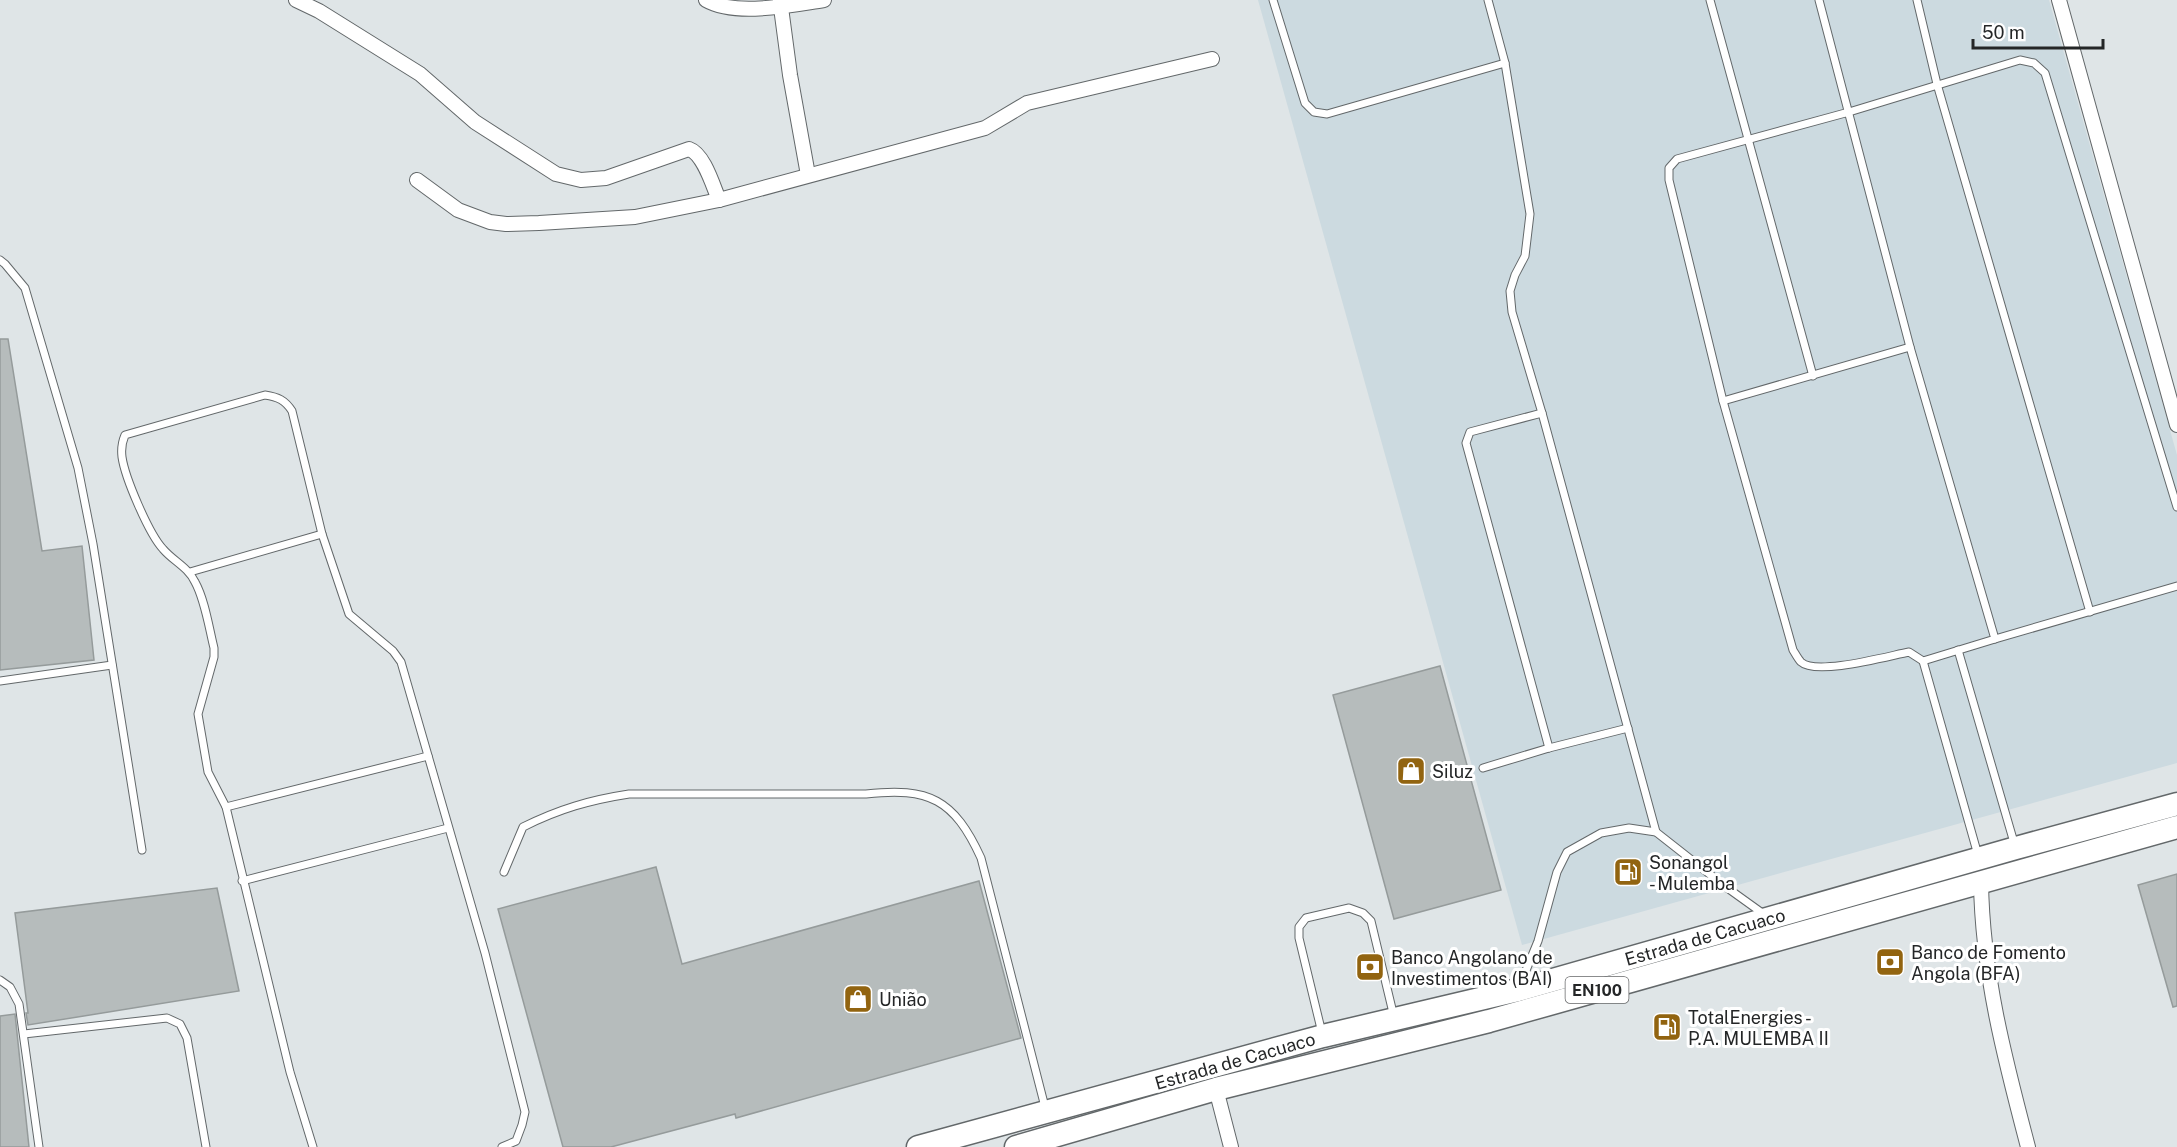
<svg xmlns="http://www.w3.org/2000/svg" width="2177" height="1147" viewBox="0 0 2177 1147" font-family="'Public Sans',sans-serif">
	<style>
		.built { fill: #ccdae0 }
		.building { fill: #b6bcbc; stroke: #959b9b; stroke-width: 1.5 }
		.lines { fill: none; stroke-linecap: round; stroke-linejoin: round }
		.service-casing { stroke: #63686a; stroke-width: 9 }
		.minor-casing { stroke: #63686a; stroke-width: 16 }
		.primary-casing { stroke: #63686a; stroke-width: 25 }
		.service { stroke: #fff; stroke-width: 7 }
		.minor { stroke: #fff; stroke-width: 14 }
		.primary { stroke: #fff; stroke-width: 22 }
		.labels { text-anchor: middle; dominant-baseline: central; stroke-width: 6; stroke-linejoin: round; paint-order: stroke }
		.shield { fill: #fff; stroke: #666768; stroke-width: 1.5 }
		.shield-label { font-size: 16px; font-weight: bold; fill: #242627 }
		.poi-label { font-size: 18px; fill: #242627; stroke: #fff; text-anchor: start }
		.street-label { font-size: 18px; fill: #242627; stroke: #fff }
	</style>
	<rect width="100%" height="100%" fill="#dfe5e7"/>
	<polygon class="built" points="1258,0 2049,0 2177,455 2177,763 1522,945"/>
	<g class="building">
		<polygon points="0,339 8,339 42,551 82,546 94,660 0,670"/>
		<polygon points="1440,666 1501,890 1394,919 1333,695"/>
		<polygon points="656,867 682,964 979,881 1021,1038 736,1118 735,1114 611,1147 563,1147 498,909"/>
		<polygon points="2177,874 2177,1006 2173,1007 2138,885"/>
		<polygon points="217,888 239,991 28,1025 26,1013 28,1013 15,913"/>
		<polygon points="15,1014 29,1147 0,1147 0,1016"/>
	</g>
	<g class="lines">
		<g class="service-casing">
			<g id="service">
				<polyline points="1273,0 1305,103 1314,112 1327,114 1505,63"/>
				<polyline points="1488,0 1505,63 1530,214 1525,256 1515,275 1510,291 1512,312 1542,413 1656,832"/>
				<polyline points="1710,0 1813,376"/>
				<path d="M 1819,0 L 1910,347 L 1995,639 L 1923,661 L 1909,652 C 1888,656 1816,676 1801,662 C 1798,659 1795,653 1793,650 L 1723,401 L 1669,180 L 1669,168 L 1677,159 L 1849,112 L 2020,60 L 2034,63 L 2045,73 L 2177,507"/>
				<polyline points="1917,0 1937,84 2090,612"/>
				<polyline points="0,260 5,264 25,288 78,468 93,544 142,850"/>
				<polyline points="1723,401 1910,347"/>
				<polyline points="1542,413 1470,432 1466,443 1549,748"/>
				<polyline points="190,572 322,534"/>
				<polyline points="1995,639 2177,586"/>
				<polyline points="1958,650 2015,846"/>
				<polyline points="1923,661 1978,855"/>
				<polyline points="0,681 112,665"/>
				<polyline points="1483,768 1549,748 1628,728"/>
				<polyline points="226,807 428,756"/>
				<path d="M 504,872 L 523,827 C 559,809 590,800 629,794 L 866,794 C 929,787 954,799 981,858 L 1045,1107"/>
				<polyline points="242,881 448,828"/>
				<polyline points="0,980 10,987 19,1004 39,1147"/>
				<polyline points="1520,985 1538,941 1557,872 1567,852 1601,833 1629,828 1656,832 1726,887 1765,915"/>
				<polyline points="1322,1033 1299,938 1299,927 1306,918 1349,908 1363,913 1371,921 1394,1017"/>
				<polyline points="24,1034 167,1018 180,1024 187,1038 206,1147"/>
				<path d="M 313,1147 L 290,1072 L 226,807 L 208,772 L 198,714 L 214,657 L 214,648 C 209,628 205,600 195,582 C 188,567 173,561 163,549 C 149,534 125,478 122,457 C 121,449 122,442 125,435 L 265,395 C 278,397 285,400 292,411 L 322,534 L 349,614 L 393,651 L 401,662 L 485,953 L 525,1112 L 522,1125 L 516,1141 L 502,1147"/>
			</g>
		</g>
		<g class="minor-casing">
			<g id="minor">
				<path d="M 296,0 L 319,11 L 420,74 L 475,122 L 556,174 L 581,180 L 606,178 L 689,149 C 704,154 713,186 719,200"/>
				<path d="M 706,0 C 736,17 790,5 824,0"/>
				<polyline points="780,0 790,75 808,175"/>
				<polyline points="2059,0 2177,425"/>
				<polyline points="417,180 458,210 490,222 506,224 539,223 635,217 719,200 985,128 1027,103 1212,59"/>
				<path d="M 1981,881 C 1982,972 2005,1060 2028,1147"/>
				<polyline points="1216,1089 1231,1147"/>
			</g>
		</g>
		<g class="primary-casing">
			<g id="primary">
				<polyline points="918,1147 1323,1036 1518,990 2016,848 2177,804"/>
				<polyline points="1016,1147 1216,1089 1489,1021 2177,827"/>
			</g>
		</g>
		<use href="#service" class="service"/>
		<use href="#minor" class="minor"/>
		<use href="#primary" class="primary"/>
	</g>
	<defs>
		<g id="shop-square" transform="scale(1.5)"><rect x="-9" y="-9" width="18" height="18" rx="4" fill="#926410" stroke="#fff"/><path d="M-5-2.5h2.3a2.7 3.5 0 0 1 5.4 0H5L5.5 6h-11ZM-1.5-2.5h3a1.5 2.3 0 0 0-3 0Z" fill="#fff"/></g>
		<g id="fuel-square" transform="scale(1.5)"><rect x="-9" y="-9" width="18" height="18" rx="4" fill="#926410" stroke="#fff"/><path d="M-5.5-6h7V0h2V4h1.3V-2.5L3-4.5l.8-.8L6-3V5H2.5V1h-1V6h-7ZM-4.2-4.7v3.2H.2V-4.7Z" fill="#fff"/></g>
		<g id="bank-square" transform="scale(1.5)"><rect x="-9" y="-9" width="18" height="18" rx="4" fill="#926410" stroke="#fff"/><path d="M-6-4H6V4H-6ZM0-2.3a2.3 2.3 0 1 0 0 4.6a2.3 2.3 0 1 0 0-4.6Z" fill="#fff"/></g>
	</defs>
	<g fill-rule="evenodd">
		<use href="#shop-square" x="1411" y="771"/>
		<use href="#fuel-square" x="1628" y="872"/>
		<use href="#bank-square" x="1890" y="962"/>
		<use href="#bank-square" x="1370" y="967"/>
		<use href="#shop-square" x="858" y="999"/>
		<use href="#fuel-square" x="1667" y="1027"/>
	</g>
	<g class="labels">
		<rect class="shield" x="1565.5" y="977" width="63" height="26" rx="4.5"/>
		<g class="shield-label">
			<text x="1597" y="990">EN100</text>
		</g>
		<g class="poi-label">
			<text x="1432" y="771">Siluz</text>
			<text x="1649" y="862">Sonangol<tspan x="1649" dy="21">- Mulemba</tspan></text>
			<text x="1911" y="952">Banco de Fomento<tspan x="1911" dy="21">Angola (BFA)</tspan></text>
			<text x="1391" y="957">Banco Angolano de<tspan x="1391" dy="21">Investimentos (BAI)</tspan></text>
			<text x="879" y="999">União</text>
			<text x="1688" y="1017">TotalEnergies -<tspan x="1688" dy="21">P.A. MULEMBA II</tspan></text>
		</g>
		<g class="street-label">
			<text transform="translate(1705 937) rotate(-16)">Estrada de Cacuaco</text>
			<text transform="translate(1235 1061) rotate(-16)">Estrada de Cacuaco</text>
		</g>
	</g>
	<path d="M1973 39v9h130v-9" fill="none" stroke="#242627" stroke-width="3"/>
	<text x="1982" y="39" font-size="18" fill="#242627" stroke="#ffffff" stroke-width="4.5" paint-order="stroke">50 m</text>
</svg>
